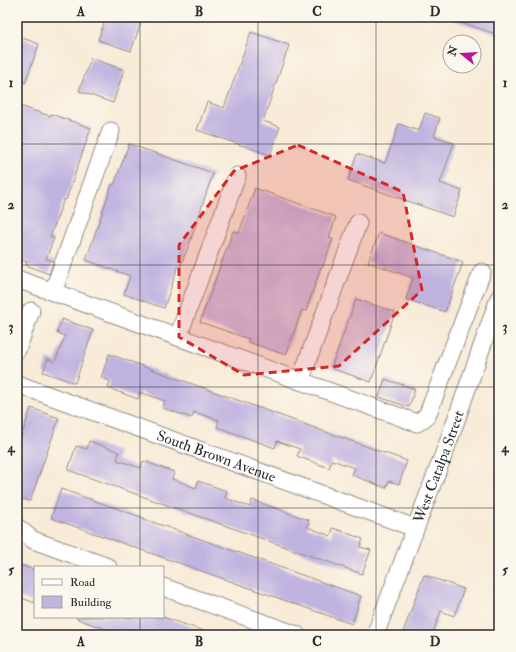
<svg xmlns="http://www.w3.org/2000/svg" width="516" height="652" viewBox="0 0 516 652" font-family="'IM FELL Double Pica',serif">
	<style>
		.building { fill: #c1b3e0 }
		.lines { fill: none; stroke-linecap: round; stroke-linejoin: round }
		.minor-casing { stroke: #928b82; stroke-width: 19 }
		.minor { stroke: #fff; stroke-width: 17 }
		.marked { fill: #d62828; fill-opacity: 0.2; stroke: #d62828; stroke-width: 3; stroke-dasharray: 8 5; stroke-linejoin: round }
		.grid { fill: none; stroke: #2b2b2b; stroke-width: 1; stroke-opacity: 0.55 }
		.labels { text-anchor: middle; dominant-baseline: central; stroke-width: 3.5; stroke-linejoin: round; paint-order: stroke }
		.street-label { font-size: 15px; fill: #2b2b2b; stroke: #fbf7ec }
		.neatline { fill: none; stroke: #2b2b2b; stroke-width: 1.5 }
		.grid-label { font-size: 13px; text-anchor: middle; font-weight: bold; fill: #2b2b2b }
	</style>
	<rect width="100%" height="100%" fill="#fbf7ec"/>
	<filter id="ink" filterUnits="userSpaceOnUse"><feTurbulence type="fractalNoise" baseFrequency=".025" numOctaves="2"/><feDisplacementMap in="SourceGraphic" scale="8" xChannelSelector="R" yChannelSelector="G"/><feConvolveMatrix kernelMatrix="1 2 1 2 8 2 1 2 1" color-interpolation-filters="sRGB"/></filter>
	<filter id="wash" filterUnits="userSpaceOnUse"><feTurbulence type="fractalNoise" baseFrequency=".012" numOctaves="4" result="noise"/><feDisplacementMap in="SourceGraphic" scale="16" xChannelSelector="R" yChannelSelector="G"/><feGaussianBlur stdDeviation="0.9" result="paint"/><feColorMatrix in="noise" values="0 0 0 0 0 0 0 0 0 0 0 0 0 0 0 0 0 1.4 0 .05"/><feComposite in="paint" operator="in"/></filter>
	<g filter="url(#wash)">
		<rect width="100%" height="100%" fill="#f8ebd8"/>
		<g id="blocks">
			<g class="building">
				<polygon points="106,17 143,17 131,51 98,40"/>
				<polygon points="451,17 499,17 499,35 450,19"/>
				<polygon points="251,32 289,45 263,121 280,127 270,155 197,130 207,102 224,108"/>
				<polygon points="17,36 39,44 25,83 17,80"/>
				<polygon points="91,58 124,70 113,103 79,91"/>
				<polygon points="17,105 50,116 51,114 91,128 66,200 64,199 50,237 54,238 46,259 54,261 49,274 26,265 27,262 17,258"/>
				<polygon points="425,113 440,118 434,136 454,143 440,183 462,191 453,217 348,180 357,154 385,163 399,124 419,131"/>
				<polygon points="129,144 213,173 189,245 180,267 178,266 164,308 124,294 130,276 86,260 112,184 114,185"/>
				<polygon points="255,188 336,217 329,238 333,239 322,268 321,267 306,311 302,310 286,355 248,342 249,339 200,322 233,231 239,233"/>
				<polygon points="379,233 463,262 445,312 406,299 413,278 368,262"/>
				<polygon points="356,299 395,312 371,382 331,368"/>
				<polygon points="62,319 93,330 75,383 43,372 48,359 55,362 61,347 65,336 57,333"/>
				<polygon points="109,354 407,461 399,484 389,481 386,488 352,475 355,468 332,460 329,468 297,456 300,449 277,441 275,448 217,427 219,420 194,412 192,418 163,408 165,401 140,392 138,399 108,388 110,381 101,378"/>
				<polygon points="385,379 415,389 409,407 379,397"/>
				<polygon points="31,408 59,418 30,501 17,497 17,448"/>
				<polygon points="89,441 119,452 117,460 141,468 143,461 174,472 172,479 196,488 198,481 227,491 225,498 250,507 252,500 309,520 307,527 331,536 333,528 363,539 360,547 371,550 362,574 68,470 76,446 87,449"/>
				<polygon points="61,489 144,518 144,519 361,596 352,624 51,518"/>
				<polygon points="17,564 35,570 35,603 17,596"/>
				<polygon points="424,575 464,589 454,616 441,611 432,635 402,635"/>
				<polygon points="77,617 163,617 210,633 210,635 123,635 77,619"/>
			</g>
		</g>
	</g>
	<g filter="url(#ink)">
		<use href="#blocks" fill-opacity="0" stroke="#928b82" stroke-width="1"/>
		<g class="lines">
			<g class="minor-casing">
				<g id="minor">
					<polyline points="17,279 417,423 427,416 482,272"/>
					<polyline points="53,292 111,131"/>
					<polyline points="178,337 237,176"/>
					<polyline points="17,350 31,311"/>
					<polyline points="300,381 358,223"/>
					<path id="s1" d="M 17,384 L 415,528"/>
					<polyline points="17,527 33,540 108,567"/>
					<polyline points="163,587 297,635"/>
					<path id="s2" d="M 375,635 L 449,440 L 499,298"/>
				</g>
			</g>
			<use href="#minor" class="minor"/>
		</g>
	</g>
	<path class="marked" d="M 298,145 L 403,192 L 422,290 L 339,366 L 244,375 L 179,337 L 179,245 L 234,171 Z"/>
	<path class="grid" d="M 140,17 L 140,567M 258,17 L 258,635M 376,17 L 376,635M 17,144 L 499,144M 17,265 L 499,265M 17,387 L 499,387M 17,508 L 499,508M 140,617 L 140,635"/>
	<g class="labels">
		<g class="street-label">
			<text stroke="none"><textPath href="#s1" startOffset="212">South Brown Avenue</textPath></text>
			<text stroke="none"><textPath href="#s2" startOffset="180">West Catalpa Street</textPath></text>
		</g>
	</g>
	<rect width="516" height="652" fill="none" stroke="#fbf7ec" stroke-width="44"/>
	<rect x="34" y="566" width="130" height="52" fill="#fbf7ec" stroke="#a8a59f"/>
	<rect x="42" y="579" width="20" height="6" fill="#ffffff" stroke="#a8a59f"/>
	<text x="70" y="586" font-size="12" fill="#2b2b2b">Road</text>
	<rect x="42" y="596" width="20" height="12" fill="#c1b3e0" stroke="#a8a59f"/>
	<text x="70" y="606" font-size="12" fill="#2b2b2b">Building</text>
	<g transform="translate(462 54) rotate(288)"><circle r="19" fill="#fbf7ec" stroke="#a8a59f"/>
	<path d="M0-3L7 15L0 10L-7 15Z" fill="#b5179e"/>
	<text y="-6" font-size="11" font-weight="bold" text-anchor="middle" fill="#2b2b2b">N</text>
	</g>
	<rect x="22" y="22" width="472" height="608" class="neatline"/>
	<g class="grid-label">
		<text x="81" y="16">A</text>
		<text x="199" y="16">B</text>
		<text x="317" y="16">C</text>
		<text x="435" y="16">D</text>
		<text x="11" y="87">1</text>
		<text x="505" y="87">1</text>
		<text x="11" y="209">2</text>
		<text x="505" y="209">2</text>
		<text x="11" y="331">3</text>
		<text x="505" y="331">3</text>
		<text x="11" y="452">4</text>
		<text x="505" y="452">4</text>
		<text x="11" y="574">5</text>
		<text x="505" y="574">5</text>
		<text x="81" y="646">A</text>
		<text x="199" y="646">B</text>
		<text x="317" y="646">C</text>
		<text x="435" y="646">D</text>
	</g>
</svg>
